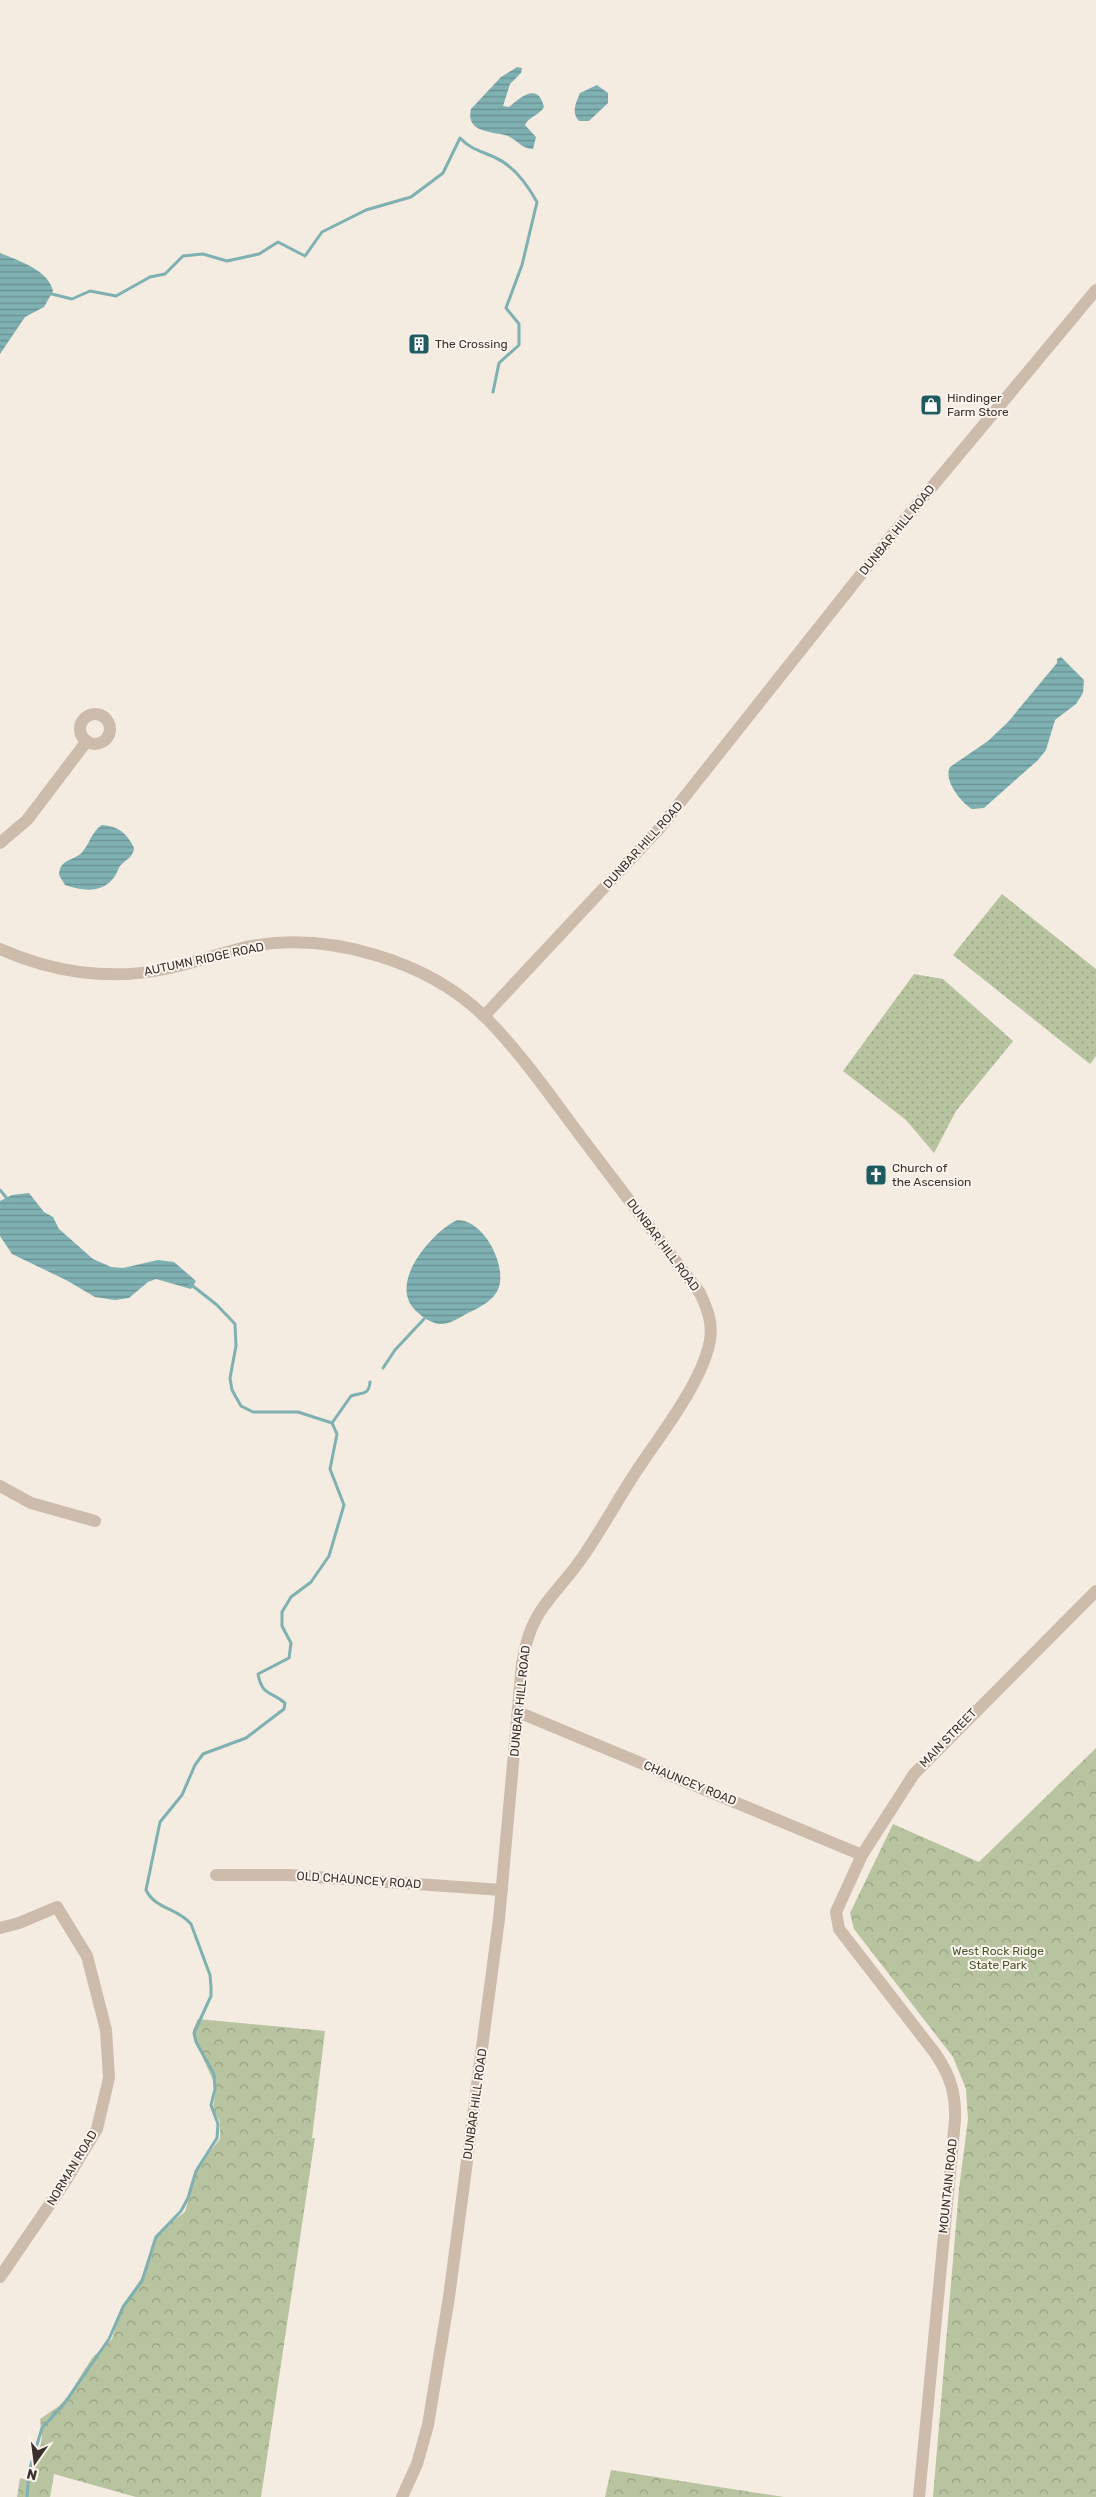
<svg xmlns="http://www.w3.org/2000/svg" width="1096" height="2497" viewBox="0 0 1096 2497" font-family="Rubik,sans-serif">
	<style>
		.grass { fill: url(#grass-dots) }
		.park { fill: url(#park-crowns) }
		.water { fill: url(#water-rules) }
		.lines { fill: none; stroke-linecap: round; stroke-linejoin: round }
		.stream { stroke: #7fb0b2; stroke-width: 3 }
		.minor { stroke: #cdbbac; stroke-width: 12 }
		.labels { text-anchor: middle; dominant-baseline: central; stroke-width: 4; stroke-linejoin: round; paint-order: stroke }
		.poi-label { font-size: 12px; fill: #3b302b; stroke: #fbf5ee; text-anchor: start }
		.street-label { font-size: 12px; fill: #3b302b; stroke: #fbf5ee }
		.park-label { font-size: 12px; fill: #4a5a2e; stroke: #fbf5ee }
	</style>
	<defs>
		<pattern id="grass-dots" width="8" height="8" patternUnits="userSpaceOnUse" patternTransform="scale(1.25)"><rect width="8" height="8" fill="#b8c4a0"/><path d="M2 2h.1M6 6h.1" fill="none" stroke="#97a083" stroke-width="1.8" stroke-linecap="round"/></pattern>
		<pattern id="park-crowns" width="20" height="18" patternUnits="userSpaceOnUse" patternTransform="scale(1.25)"><rect width="20" height="18" fill="#b8c4a0"/><path d="M2 6a3 3 0 1 1 6 0M12 15a3 3 0 1 1 6 0" fill="none" stroke="#97a083"/></pattern>
		<pattern id="water-rules" width="6" height="5" patternUnits="userSpaceOnUse" patternTransform="scale(1.25)"><rect width="6" height="5" fill="#7fb0b2"/><path d="M0 2.5h6" fill="none" stroke="#699091"/></pattern>
	</defs>
	<rect width="100%" height="100%" fill="#f4ebe1"/>
	<g class="grass">
		<polygon points="1002,894 1096,969 1096,1056 1090,1064 953,955"/>
		<polygon points="914,974 943,979 1013,1041 956,1111 934,1153 906,1120 843,1071"/>
	</g>
	<g class="park">
		<polygon points="1096,1748 1096,2497 933,2497 959,2189 968,2119 966,2089 953,2057 854,1929 850,1913 893,1824 979,1862"/>
		<polygon points="198,2019 325,2031 312,2138 315,2138 261,2497 136,2497 54,2474 50,2497 17,2497 20,2478 27,2480 40,2448 42,2437 40,2419 59,2406 68,2396 92,2358 112,2339 121,2308 145,2273 153,2241 162,2229 185,2212 197,2167 220,2139 220,2122 213,2109 216,2087 193,2036 193,2030"/>
		<polygon points="611,2470 784,2497 605,2497"/>
	</g>
	<g class="water">
		<path d="M 517,67 L 522,68 L 521,73 L 510,84 L 503,106 L 509,107 C 521,97 538,82 544,107 C 539,116 529,116 525,125 L 536,137 L 533,149 C 522,149 517,140 508,136 C 494,131 465,134 471,109 L 501,77 Z"/>
		<path d="M 597,85 L 608,93 L 608,103 L 589,121 L 579,121 C 571,112 576,103 580,93 Z"/>
		<path d="M 0,253 C 17,260 49,270 53,291 L 44,307 L 25,317 L 0,354 Z"/>
		<path d="M 1061,657 L 1084,680 L 1083,693 L 1076,704 L 1055,720 L 1046,750 L 1038,760 L 984,808 L 972,809 C 961,802 943,780 950,767 L 988,741 L 1008,722 L 1057,663 L 1057,659 Z"/>
		<path d="M 102,825 C 118,826 127,833 134,848 C 133,858 126,859 120,866 C 118,869 117,873 115,876 C 103,894 82,891 65,885 L 59,875 C 60,857 75,862 83,851 C 90,843 92,831 102,825 Z"/>
		<polygon points="29,1193 44,1212 53,1217 59,1229 93,1259 111,1267 123,1268 158,1260 174,1262 196,1281 191,1289 156,1279 148,1282 129,1298 115,1300 95,1297 66,1280 12,1254 0,1236 0,1201 12,1195"/>
		<path d="M 457,1220 C 484,1220 506,1264 499,1287 C 494,1301 480,1307 468,1313 C 459,1318 449,1325 439,1324 C 429,1322 424,1318 416,1311 C 387,1284 431,1233 457,1220 Z"/>
	</g>
	<g class="lines">
		<g class="stream">
			<path d="M 48,293 L 72,299 L 90,291 L 116,296 L 150,277 L 165,274 L 183,256 L 203,254 L 227,261 L 259,254 L 278,242 L 305,256 L 322,232 L 366,210 L 411,197 L 443,173 L 460,138 C 470,149 481,151 494,157 C 513,165 527,184 537,202 L 522,265 L 506,308 L 519,324 L 519,345 L 499,363 L 493,392"/>
			<polyline points="0,1190 9,1201"/>
			<polyline points="383,1368 395,1350 424,1319"/>
			<path d="M 332,1423 L 351,1396 C 361,1392 369,1396 370,1382"/>
			<path d="M 27,2497 L 29,2471 L 42,2428 L 64,2404 L 109,2339 L 123,2307 L 142,2281 L 156,2237 L 181,2211 L 188,2198 L 196,2171 L 217,2138 L 218,2124 L 211,2105 L 215,2089 L 214,2074 L 196,2042 L 194,2033 L 211,1996 L 211,1987 L 210,1975 L 191,1924 C 178,1908 155,1909 146,1890 L 160,1822 L 182,1795 L 195,1765 L 203,1754 L 246,1738 L 284,1709 L 285,1703 C 271,1691 262,1696 258,1674 L 289,1658 L 291,1643 L 282,1626 L 282,1612 L 291,1597 L 311,1582 L 329,1556 L 344,1505 L 330,1469 L 337,1434 L 332,1423 L 298,1412 L 253,1412 L 241,1406 L 232,1390 L 230,1378 L 236,1346 L 235,1324 L 217,1305 L 189,1283"/>
		</g>
		<g class="minor">
			<circle cx="95" cy="729" r="15"/>
			<polyline points="0,843 27,820 87,741"/>
			<path d="M 0,949 C 51,972 109,981 165,969 C 194,963 223,952 252,946 C 330,932 428,961 485,1017 C 521,1053 551,1097 582,1138 C 621,1190 660,1241 700,1293 C 707,1308 713,1323 710,1340 C 703,1383 656,1440 632,1478 C 616,1503 601,1530 584,1555 C 554,1599 531,1606 522,1664 L 499,1919 L 449,2297 L 428,2425 L 417,2464 L 402,2497"/>
			<polyline points="484,1016 659,829 901,524 1096,290"/>
			<polyline points="0,1486 31,1503 95,1521"/>
			<polyline points="518,1712 862,1855"/>
			<polyline points="216,1875 288,1875 502,1890"/>
			<polyline points="0,1928 19,1923 57,1907 87,1956 106,2030 109,2078 97,2129 65,2182 0,2277"/>
			<path d="M 919,2497 L 955,2120 C 956,2093 950,2075 935,2053 L 839,1929 L 836,1912 L 862,1855 L 914,1774 L 1096,1591"/>
		</g>
	</g>
	<defs>
		<g id="building-square" transform="scale(1.125)"><rect x="-9" y="-9" width="18" height="18" rx="4" fill="#1f5a5e" stroke="#fbf5ee"/><path d="M-4-6H4V6H1V3H-1V6H-4ZM-2.5-4.3h1.7v1.8h-1.7ZM.8-4.3h1.7v1.8H.8ZM-2.5-1h1.7V.8h-1.7ZM.8-1h1.7V.8H.8Z" fill="#fff"/></g>
		<g id="shop-square" transform="scale(1.125)"><rect x="-9" y="-9" width="18" height="18" rx="4" fill="#1f5a5e" stroke="#fbf5ee"/><path d="M-5-2.5h2.3a2.7 3.5 0 0 1 5.4 0H5L5.5 6h-11ZM-1.5-2.5h3a1.5 2.3 0 0 0-3 0Z" fill="#fff"/></g>
		<g id="church-square" transform="scale(1.125)"><rect x="-9" y="-9" width="18" height="18" rx="4" fill="#1f5a5e" stroke="#fbf5ee"/><path d="M-1.2-6h2.4v3.5h3.3v2.4h-3.3V6h-2.4V-.1h-3.3v-2.4h3.3Z" fill="#fff"/></g>
	</defs>
	<g fill-rule="evenodd">
		<use href="#building-square" x="419" y="344"/>
		<use href="#shop-square" x="931" y="405"/>
		<use href="#church-square" x="876" y="1175"/>
	</g>
	<g class="labels">
		<g class="poi-label">
			<text x="435" y="344">The Crossing</text>
			<text x="947" y="398">Hindinger<tspan x="947" dy="14">Farm Store</tspan></text>
			<text x="892" y="1168">Church of<tspan x="892" dy="14">the Ascension</tspan></text>
		</g>
		<g class="street-label">
			<text transform="translate(897 530) rotate(-51)">DUNBAR HILL ROAD</text>
			<text transform="translate(643 845) rotate(-48)">DUNBAR HILL ROAD</text>
			<text transform="translate(204 959) rotate(-12)">AUTUMN RIDGE ROAD</text>
			<text transform="translate(663 1245) rotate(53)">DUNBAR HILL ROAD</text>
			<text transform="translate(520 1701) rotate(-84)">DUNBAR HILL ROAD</text>
			<text transform="translate(948 1738) rotate(-46)">MAIN STREET</text>
			<text transform="translate(690 1783) rotate(22)">CHAUNCEY ROAD</text>
			<text transform="translate(359 1880) rotate(4)">OLD CHAUNCEY ROAD</text>
			<text transform="translate(475 2104) rotate(-82)">DUNBAR HILL ROAD</text>
			<text transform="translate(72 2168) rotate(-59)">NORMAN ROAD</text>
			<text transform="translate(948 2186) rotate(-84)">MOUNTAIN ROAD</text>
		</g>
		<g class="park-label">
			<text x="998" y="1951">West Rock Ridge<tspan x="998" dy="14">State Park</tspan></text>
		</g>
	</g>
	<g transform="translate(35 2462) rotate(194)" stroke="#fbf5ee" stroke-width="4" paint-order="stroke">
	<path d="M0-4L9 19L0 12L-9 19Z" fill="#3b302b"/>
	<text y="-8" font-size="14" font-weight="bold" text-anchor="middle" fill="#3b302b">N</text>
	</g>
</svg>
